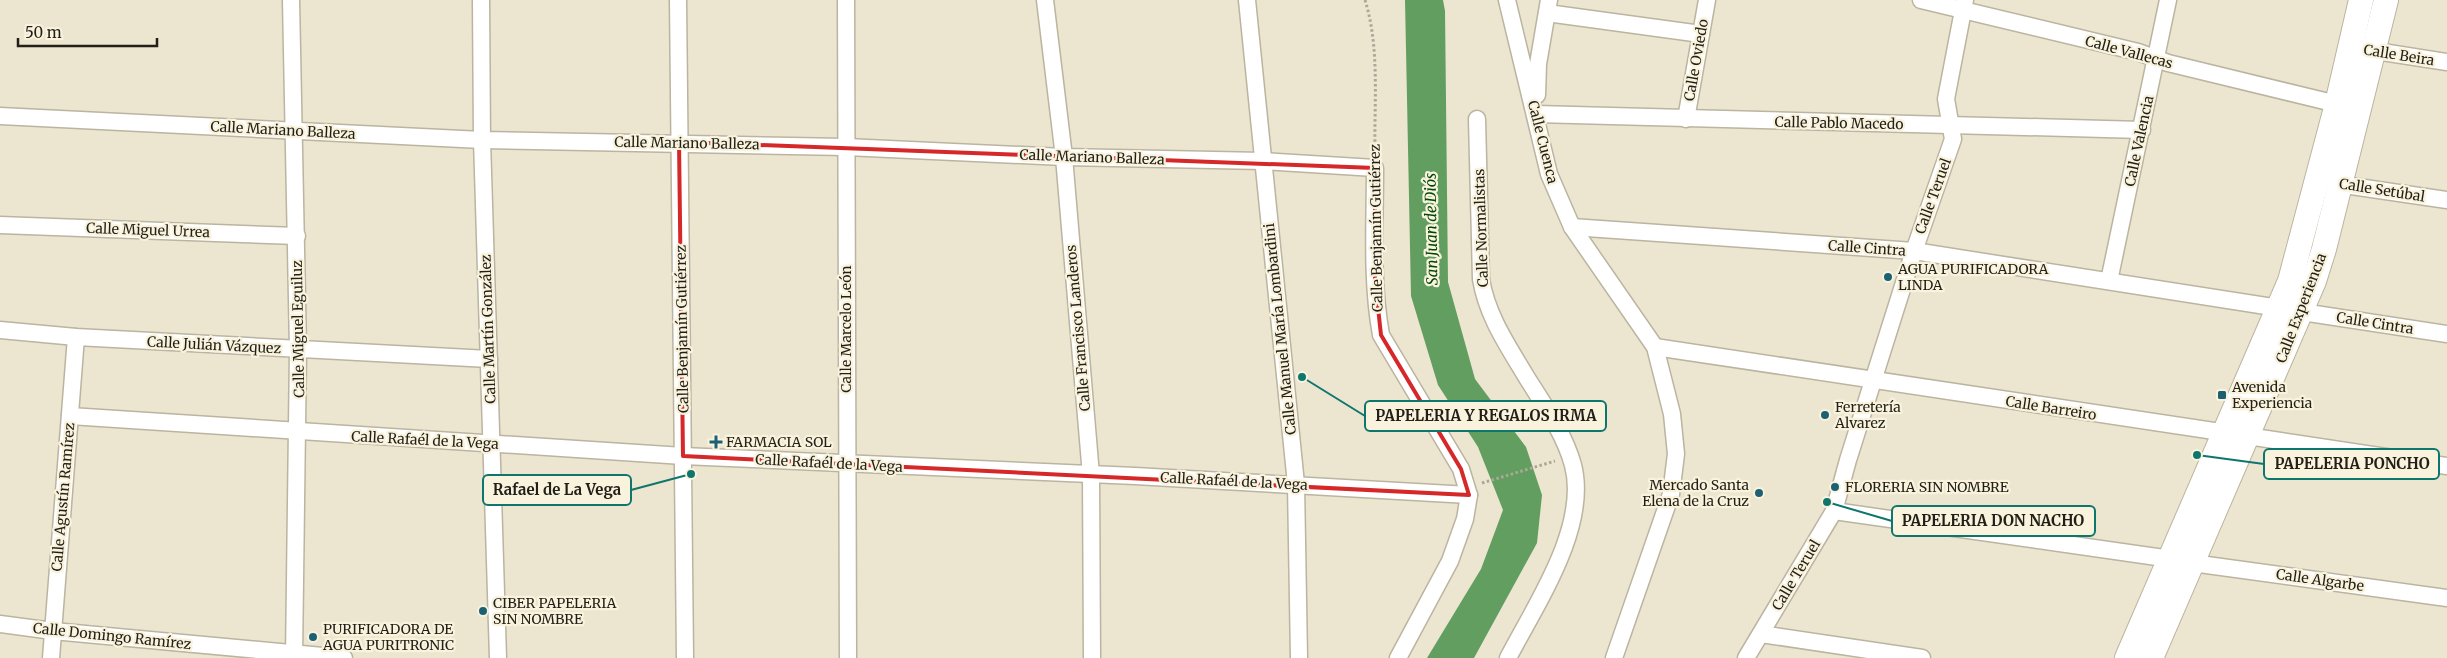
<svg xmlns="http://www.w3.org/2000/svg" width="2447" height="658" viewBox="0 0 2447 658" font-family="Merriweather,serif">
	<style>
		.water { fill: #619e60 }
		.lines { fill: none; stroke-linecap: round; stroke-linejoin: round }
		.street-casing { stroke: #bbb4a0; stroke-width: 19 }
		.secondary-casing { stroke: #bbb4a0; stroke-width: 26 }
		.path { stroke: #aca796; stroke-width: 3; stroke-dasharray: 2.5 2.5; stroke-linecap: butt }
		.street { stroke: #fff; stroke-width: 16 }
		.secondary { stroke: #fff; stroke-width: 24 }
		.marked { fill: none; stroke: #d62828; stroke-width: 4; stroke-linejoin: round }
		.poi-dot { fill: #1c6073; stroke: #f9f3dd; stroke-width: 2 }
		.labels { text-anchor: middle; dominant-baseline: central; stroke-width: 4.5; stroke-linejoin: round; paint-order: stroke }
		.street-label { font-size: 14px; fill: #211f17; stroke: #f9f3dd }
		.poi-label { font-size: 14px; fill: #211f17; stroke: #f9f3dd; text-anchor: start }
		.water-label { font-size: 15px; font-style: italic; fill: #004607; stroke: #f9f3dd }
		.leader { fill: none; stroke: #0f766e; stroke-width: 2 }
		.callout-dot { fill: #0f766e; stroke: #f9f3dd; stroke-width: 2 }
		.callout { fill: #f9f3dd; stroke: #0f766e; stroke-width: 2 }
		.callout-label { font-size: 15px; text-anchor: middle; font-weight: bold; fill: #211f17 }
	</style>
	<rect width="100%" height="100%" fill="#ece5d0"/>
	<polygon class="water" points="1405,0 1443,0 1445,11 1448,282 1475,379 1526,447 1542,495 1537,543 1474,658 1427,658 1481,569 1503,510 1478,447 1438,385 1411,296"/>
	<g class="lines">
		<g class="street-casing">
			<g id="street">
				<polyline points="291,0 298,349 294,658"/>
				<polyline points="481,0 482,140 498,658"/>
				<polyline points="678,0 685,658"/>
				<polyline points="846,0 848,658"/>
				<polyline points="1045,0 1064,157 1091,475 1092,658"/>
				<polyline points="1247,0 1296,484 1299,658"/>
				<polyline points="1507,0 1549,174 1572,227 1655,347 1672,414 1676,454 1671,494 1614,658"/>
				<polyline points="1921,0 2138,52 2168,63 2337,104"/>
				<polyline points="1547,13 1701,34"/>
				<polyline points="2363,49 2447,62"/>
				<polyline points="1537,95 1538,64 1549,0"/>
				<polyline points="1536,114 2142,130"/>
				<path d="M 0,116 L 482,140 L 846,147 L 1064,157 L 1263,161 L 1375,168 C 1375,223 1371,280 1381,335 L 1461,469 L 1469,495 L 1465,519 L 1450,561 L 1398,658"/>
				<path d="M 1477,119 L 1481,279 C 1487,316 1508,346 1527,378 C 1544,405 1564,433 1573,465 C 1589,527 1536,604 1508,658"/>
				<polyline points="1686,119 1707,0"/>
				<polyline points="2331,183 2447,200"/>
				<polyline points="0,225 297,236"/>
				<polyline points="1572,227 1914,251 2279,308"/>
				<polyline points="2109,281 2168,0"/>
				<polyline points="2302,312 2447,334"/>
				<polyline points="0,330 76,337 489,359"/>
				<polyline points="1655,347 2447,466"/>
				<polyline points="70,416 683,456 1135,476 1469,495"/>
				<polyline points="1834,511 2171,559"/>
				<polyline points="2192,563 2447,598"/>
				<polyline points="0,624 53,631 344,658"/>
				<polyline points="1761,634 1922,658"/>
				<polyline points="51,658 76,337"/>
				<polyline points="1746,658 1834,511 1848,460 1914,251 1953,139 1946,99 1965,0"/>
			</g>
		</g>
		<g class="secondary-casing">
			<g id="secondary">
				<polyline points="2127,658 2290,281 2337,104 2361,0"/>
				<polyline points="2151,658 2314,281 2324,249 2386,0"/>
			</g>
		</g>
		<g class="path">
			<path d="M 1365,0 C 1380,48 1374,102 1375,152"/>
			<polyline points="1482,483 1555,461"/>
		</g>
		<use href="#street" class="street"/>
		<use href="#secondary" class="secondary"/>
	</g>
	<path class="marked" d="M 679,142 L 1375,168 L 1375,280 L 1381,335 L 1461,469 L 1469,495 L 683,456 Z"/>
	<g class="poi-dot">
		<circle cx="1888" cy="277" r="5"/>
		<rect x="2217" y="390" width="10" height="10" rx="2.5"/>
		<circle cx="1825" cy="415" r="5"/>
		<path d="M713.5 434.5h5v5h5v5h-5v5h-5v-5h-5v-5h5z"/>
		<circle cx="1835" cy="487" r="5"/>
		<circle cx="1759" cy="493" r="5"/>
		<circle cx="483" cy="611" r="5"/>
		<circle cx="313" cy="637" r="5"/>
	</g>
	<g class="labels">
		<g class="street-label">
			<text transform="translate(2129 52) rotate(15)">Calle Vallecas</text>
			<text transform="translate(2399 55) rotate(9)">Calle Beira</text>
			<text transform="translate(1696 60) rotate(-80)">Calle Oviedo</text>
			<text transform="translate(1839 123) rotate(1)">Calle Pablo Macedo</text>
			<text transform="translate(283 130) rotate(3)">Calle Mariano Balleza</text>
			<text transform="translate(2139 141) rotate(-78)">Calle Valencia</text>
			<text transform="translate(1543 142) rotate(76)">Calle Cuenca</text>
			<text transform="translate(687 143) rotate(1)">Calle Mariano Balleza</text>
			<text transform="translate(1092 157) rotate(2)">Calle Mariano Balleza</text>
			<text transform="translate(2382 190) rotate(9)">Calle Setúbal</text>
			<text transform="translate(1933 196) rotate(-70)">Calle Teruel</text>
			<text transform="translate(1376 228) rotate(-91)">Calle Benjamín Gutiérrez</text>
			<text transform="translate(1481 228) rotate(-92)">Calle Normalistas</text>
			<text transform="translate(148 230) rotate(2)">Calle Miguel Urrea</text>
			<text transform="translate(1867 248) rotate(4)">Calle Cintra</text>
			<text transform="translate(2301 308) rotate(-69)">Calle Experiencia</text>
			<text transform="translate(2375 323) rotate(9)">Calle Cintra</text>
			<text transform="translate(1078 328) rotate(-95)">Calle Francisco Landeros</text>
			<text transform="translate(298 329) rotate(-91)">Calle Miguel Eguiluz</text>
			<text transform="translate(488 329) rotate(-92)">Calle Martín González</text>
			<text transform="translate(682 329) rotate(-91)">Calle Benjamín Gutiérrez</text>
			<text transform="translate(846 329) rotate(-90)">Calle Marcelo León</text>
			<text transform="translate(1280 329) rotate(-96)">Calle Manuel María Lombardini</text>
			<text transform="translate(214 345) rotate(3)">Calle Julián Vázquez</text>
			<text transform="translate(2051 408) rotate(9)">Calle Barreiro</text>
			<text transform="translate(425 440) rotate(3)">Calle Rafaél de la Vega</text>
			<text transform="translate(829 463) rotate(3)">Calle Rafaél de la Vega</text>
			<text transform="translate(1234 481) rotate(3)">Calle Rafaél de la Vega</text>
			<text transform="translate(63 497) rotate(-85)">Calle Agustín Ramírez</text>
			<text transform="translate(1796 575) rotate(-59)">Calle Teruel</text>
			<text transform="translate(2320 580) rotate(8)">Calle Algarbe</text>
			<text transform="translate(112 636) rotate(6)">Calle Domingo Ramírez</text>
		</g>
		<g class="poi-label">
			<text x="1898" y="269">AGUA PURIFICADORA<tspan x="1898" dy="16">LINDA</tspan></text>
			<text x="2232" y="387">Avenida<tspan x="2232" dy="16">Experiencia</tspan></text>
			<text x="1835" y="407">Ferretería<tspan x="1835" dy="16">Alvarez</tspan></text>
			<text x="726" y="442">FARMACIA SOL</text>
			<text x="1749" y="485" text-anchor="end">Mercado Santa<tspan x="1749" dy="16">Elena de la Cruz</tspan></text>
			<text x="1845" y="487">FLORERIA SIN NOMBRE</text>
			<text x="493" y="603">CIBER PAPELERIA<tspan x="493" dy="16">SIN NOMBRE</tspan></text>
			<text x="323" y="629">PURIFICADORA DE<tspan x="323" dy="16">AGUA PURITRONIC</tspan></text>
		</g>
		<g class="water-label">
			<text transform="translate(1431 229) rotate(-91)">San Juan de Diós</text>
		</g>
	</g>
	<path class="leader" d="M1302 377L1365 416M2197 455L2264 464M691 474L631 490M1827 502L1892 521"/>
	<g class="callout-dot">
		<circle cx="1302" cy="377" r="5"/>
		<circle cx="2197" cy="455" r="5"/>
		<circle cx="691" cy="474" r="5"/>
		<circle cx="1827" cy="502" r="5"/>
	</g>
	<g class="callout">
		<rect x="1365" y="401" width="241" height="30" rx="5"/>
		<rect x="2264" y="449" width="175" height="30" rx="5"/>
		<rect x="483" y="475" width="148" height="30" rx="5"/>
		<rect x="1892" y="506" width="203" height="30" rx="5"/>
	</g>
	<g class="callout-label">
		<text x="1486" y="421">PAPELERIA Y REGALOS IRMA</text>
		<text x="2352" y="469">PAPELERIA PONCHO</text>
		<text x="557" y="495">Rafael de La Vega</text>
		<text x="1993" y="526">PAPELERIA DON NACHO</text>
	</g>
	<path d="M18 38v8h139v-8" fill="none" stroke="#211f17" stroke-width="2.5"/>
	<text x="25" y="38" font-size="15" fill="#211f17" stroke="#f9f3dd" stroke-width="4" paint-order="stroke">50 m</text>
</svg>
